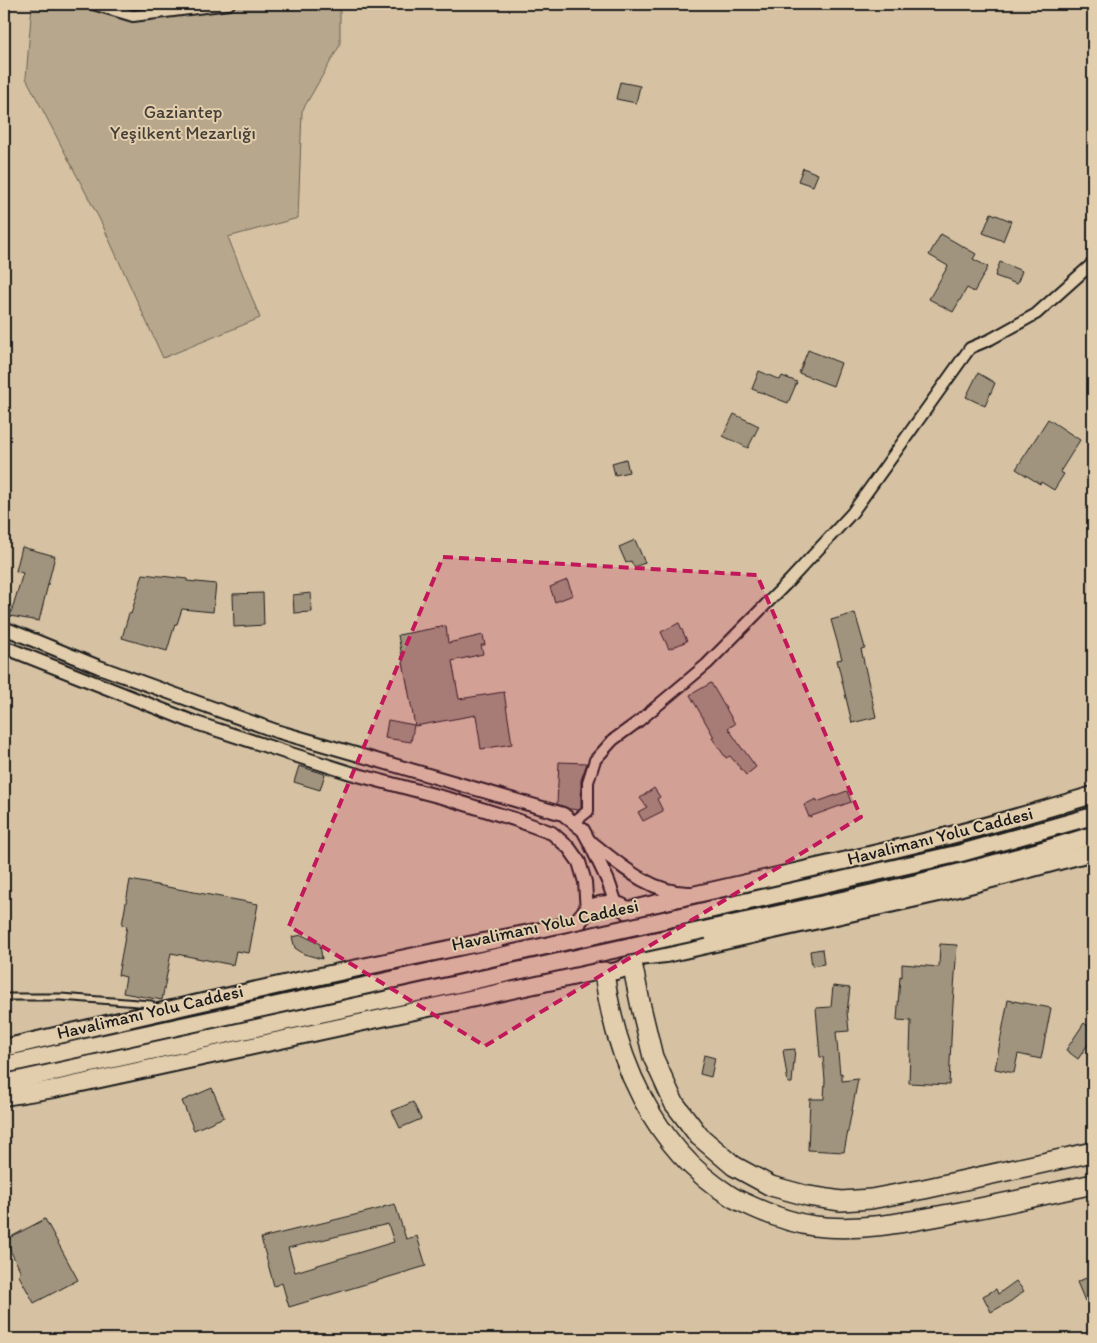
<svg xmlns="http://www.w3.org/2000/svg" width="1097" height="1343" viewBox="0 0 1097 1343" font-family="Itim,sans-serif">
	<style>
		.green { fill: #b7a78d; stroke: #6a6254 }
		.building { fill: #a1947e; stroke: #1c1c1c; fill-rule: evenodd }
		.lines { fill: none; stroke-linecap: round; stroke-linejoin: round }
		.service-casing { stroke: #1c1c1c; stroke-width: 9 }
		.minor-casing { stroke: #1c1c1c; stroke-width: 14 }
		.tertiary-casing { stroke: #1c1c1c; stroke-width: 16 }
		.trunk-casing { stroke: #1c1c1c; stroke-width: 20 }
		.motorway-casing { stroke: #1c1c1c; stroke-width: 22 }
		.service { stroke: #e2cdac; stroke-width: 5 }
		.minor { stroke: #e2cdac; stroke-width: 10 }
		.tertiary { stroke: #e2cdac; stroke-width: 12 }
		.trunk { stroke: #e2cdac; stroke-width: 16 }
		.motorway { stroke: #e2cdac; stroke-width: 19 }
		.trunk-bridge-casing { stroke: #1c1c1c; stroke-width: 20; stroke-linecap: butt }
		.trunk-bridge { stroke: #e2cdac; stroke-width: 16 }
		.marked { fill: #c2185b; fill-opacity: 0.2; stroke: #c2185b; stroke-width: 4; stroke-dasharray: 10 6; stroke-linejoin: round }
		.labels { text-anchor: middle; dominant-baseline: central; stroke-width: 4; stroke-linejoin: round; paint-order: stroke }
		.park-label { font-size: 18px; fill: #433f38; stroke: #e2cdac }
		.street-label { font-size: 18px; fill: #1c1c1c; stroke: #e2cdac }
	</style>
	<rect width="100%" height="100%" fill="#d6c2a3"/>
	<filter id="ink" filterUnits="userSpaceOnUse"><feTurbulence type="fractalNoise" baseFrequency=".02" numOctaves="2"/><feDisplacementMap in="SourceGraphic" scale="10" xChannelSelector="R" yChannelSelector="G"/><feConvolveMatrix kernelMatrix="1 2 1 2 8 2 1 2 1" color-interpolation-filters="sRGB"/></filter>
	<g filter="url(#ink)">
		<polygon class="green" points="32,4 340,4 340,45 302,111 298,218 228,237 260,318 163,358 102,224 26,78"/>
		<g class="building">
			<polygon points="620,82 640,86 636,103 616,99"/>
			<polygon points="803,168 818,174 813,186 798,181"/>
			<polygon points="991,213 1011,221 1003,241 983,233"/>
			<polygon points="941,234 976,254 973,259 988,267 974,292 967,288 953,312 929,299 948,266 929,255"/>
			<polygon points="1000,262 1022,271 1017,284 995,276"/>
			<polygon points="808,350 841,363 833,386 799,373"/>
			<polygon points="759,371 780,380 782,376 797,382 788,403 752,389"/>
			<polygon points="978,373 995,383 985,406 966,397"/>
			<polygon points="734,414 759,426 748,448 723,436"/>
			<polygon points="1048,419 1080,440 1060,472 1064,474 1054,490 1041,482 1040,484 1016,469"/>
			<polygon points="626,459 629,472 615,475 612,463"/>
			<polygon points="635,540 645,563 634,567 631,561 626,563 619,547"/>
			<polygon points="22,547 55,556 39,621 10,616 23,573 16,571"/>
			<polygon points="143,574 187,579 187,581 216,584 213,612 182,609 177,624 175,624 167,651 122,638 129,613 131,614"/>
			<polygon points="567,580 573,595 555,602 550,587"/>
			<polygon points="263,593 264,625 234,627 233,594"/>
			<polygon points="311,593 312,612 294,613 293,595"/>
			<polygon points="855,613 865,648 861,649 876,717 852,723 837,660 842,659 831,620"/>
			<polygon points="679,623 687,641 669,649 661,632"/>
			<polygon points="446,626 448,643 483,635 485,645 481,645 483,654 452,661 459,699 504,692 512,744 481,749 476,715 415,726 398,635"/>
			<polygon points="711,683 735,724 728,728 743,750 743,749 756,767 746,775 730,756 726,758 712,738 714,737 690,695"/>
			<polygon points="388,720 414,725 411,742 385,738"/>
			<polygon points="559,762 587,763 581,780 581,808 579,810 570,809 557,804"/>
			<polygon points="299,766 325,774 320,790 294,782"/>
			<polygon points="654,788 660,797 657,799 663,811 643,821 638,812 647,807 640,798"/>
			<polygon points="847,791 851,802 809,817 804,805 816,799 817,802"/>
			<polygon points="130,880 258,904 249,953 236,951 233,965 171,953 162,1000 123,993 126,977 118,975 127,926 122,925"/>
			<polygon points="302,935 320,944 322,959 304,954 295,948 292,937"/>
			<polygon points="940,944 957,945 952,1018 949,1085 909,1083 911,1021 897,1020 900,976 902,977 902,964 939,967"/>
			<polygon points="822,949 824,964 812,966 810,951"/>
			<polygon points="833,986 850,988 847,1012 849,1031 836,1032 840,1074 842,1073 842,1081 858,1079 844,1152 808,1150 810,1099 824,1099 825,1080 823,1057 820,1057 816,1008 831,1007"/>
			<polygon points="1008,1000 1051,1008 1041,1059 1018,1054 1014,1073 995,1069"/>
			<polygon points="1084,1023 1093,1030 1093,1037 1078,1059 1066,1050"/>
			<polygon points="795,1049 792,1083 788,1083 783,1050"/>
			<polygon points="704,1055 715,1058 711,1077 700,1074"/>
			<polygon points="212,1088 224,1117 194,1130 182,1101"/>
			<polygon points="413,1102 421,1119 400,1128 392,1111"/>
			<path d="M 395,1204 L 406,1239 L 417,1236 L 426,1266 L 289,1307 L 282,1283 L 274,1286 L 261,1238 L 383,1208 L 383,1207 ZM 388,1224 L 394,1242 L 295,1272 L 288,1248 Z"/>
			<polygon points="45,1219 78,1280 34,1303 18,1274 21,1272 5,1240"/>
			<polygon points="1093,1275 1093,1298 1085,1301 1077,1282"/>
			<polygon points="1016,1281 1024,1291 1011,1301 991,1312 983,1296 996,1289 998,1294"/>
		</g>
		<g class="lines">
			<g class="service-casing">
				<polyline id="service" points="4,997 61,997 151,1004"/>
			</g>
			<g class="minor-casing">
				<g id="minor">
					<polyline points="93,4 133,16 229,4"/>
					<polyline points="574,822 588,811 588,782 595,760 613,740 639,721 707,664 790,580 852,513 970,348 991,339 1036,314 1093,263"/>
				</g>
			</g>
			<g class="tertiary-casing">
				<g id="tertiary">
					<polyline points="4,628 99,667 276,731 563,814 583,830 589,841 608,881 616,904"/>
					<polyline points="4,647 193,722 291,754 354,774 449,799 514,819 552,833 569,848 579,862 585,882 587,911"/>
					<path d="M 592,843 C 620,865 652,894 690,893"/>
				</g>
			</g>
			<g class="trunk-casing">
				<g id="trunk">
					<circle cx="608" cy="938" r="34"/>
					<path d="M 629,910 C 732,885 837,864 940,838 C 991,825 1042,810 1093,795"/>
					<polyline points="700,912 961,853 1093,816"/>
					<path d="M 704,930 C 834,902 966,875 1093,835"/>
					<polyline points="637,957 666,954 939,893 1093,852"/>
					<path d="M 4,1048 C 194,1003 385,960 577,924"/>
					<polyline points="4,1065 505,955"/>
					<polyline points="4,1083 508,973"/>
					<polyline points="4,1097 54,1089 599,971"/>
				</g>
			</g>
			<g class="motorway-casing">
				<g id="motorway">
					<polyline points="632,963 641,1007 653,1057 674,1103 699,1136 734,1166 771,1186 808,1196 841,1201 871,1199 924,1189 1093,1152"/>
					<path d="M 604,972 C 615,1058 653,1147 729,1195 C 736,1200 745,1203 753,1207 C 773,1216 792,1223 814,1226 C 863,1232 912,1221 960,1212 C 1005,1203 1049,1194 1093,1184"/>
				</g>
			</g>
			<use href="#service" class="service"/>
			<use href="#minor" class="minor"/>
			<use href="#tertiary" class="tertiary"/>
			<use href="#trunk" class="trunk"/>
			<use href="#motorway" class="motorway"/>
			<g class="trunk-bridge-casing">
				<g id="trunk-bridge">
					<polyline points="505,955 700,912"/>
					<polyline points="508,973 704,930"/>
				</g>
			</g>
			<use href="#trunk-bridge" class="trunk-bridge"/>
		</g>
	</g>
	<path class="marked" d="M 443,557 L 757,575 L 861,817 L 485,1046 L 289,926 Z"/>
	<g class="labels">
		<g class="park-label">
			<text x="183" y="112">Gaziantep<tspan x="183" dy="21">Yeşilkent Mezarlığı</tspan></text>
		</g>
		<g class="street-label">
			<text transform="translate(940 836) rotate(-14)">Havalimanı Yolu Caddesi</text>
			<text transform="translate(545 925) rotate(-12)">Havalimanı Yolu Caddesi</text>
			<text transform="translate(150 1012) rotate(-13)">Havalimanı Yolu Caddesi</text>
		</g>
	</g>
	<rect width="1097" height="1343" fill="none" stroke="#e2cdac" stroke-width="20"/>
	<rect x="10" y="10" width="1077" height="1323" fill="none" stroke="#1c1c1c" stroke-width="2" filter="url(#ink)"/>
</svg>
